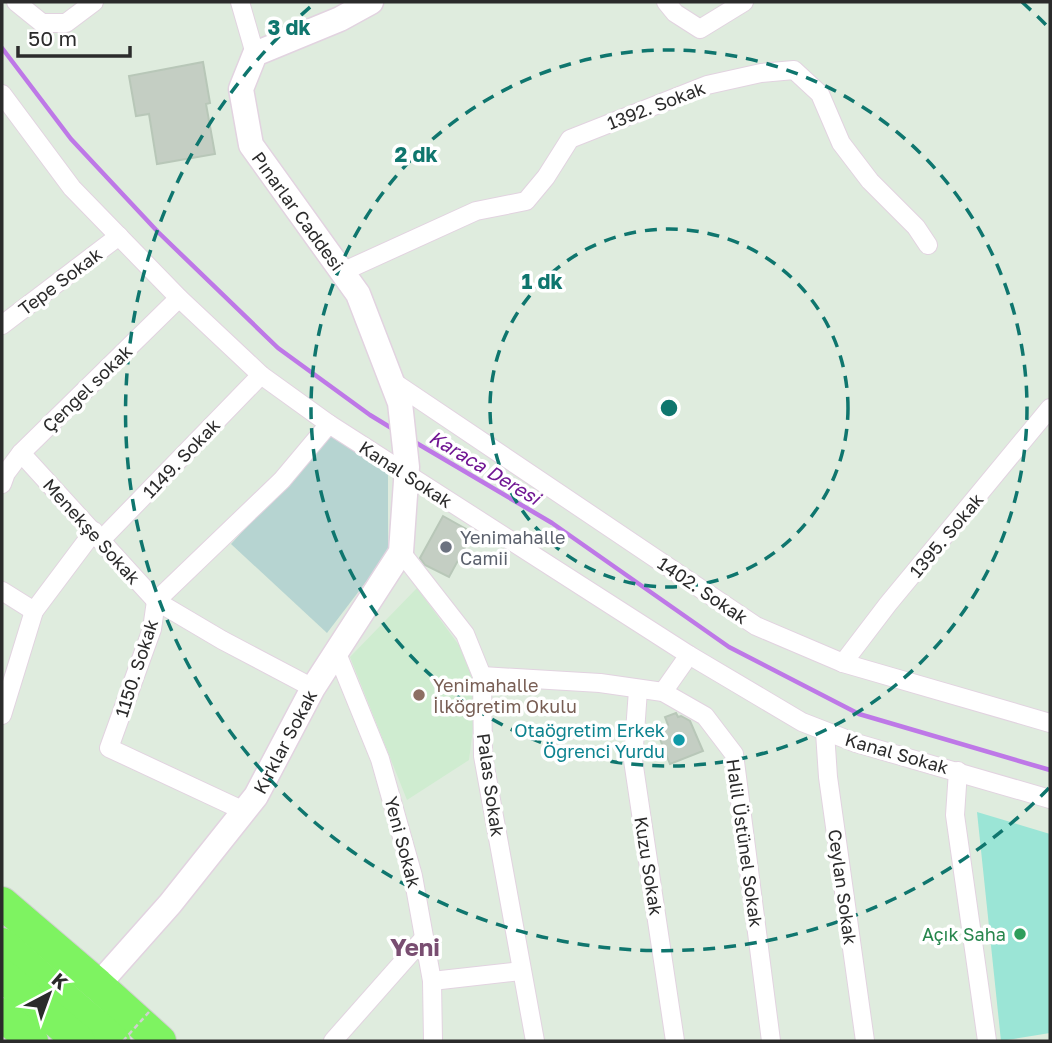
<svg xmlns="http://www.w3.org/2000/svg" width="1052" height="1043" viewBox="0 0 1052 1043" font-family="'Golos Text',sans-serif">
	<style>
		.education { fill: #cfecd0 }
		.cemetery { fill: #b6d4d1 }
		.pitch { fill: #9be5d6 }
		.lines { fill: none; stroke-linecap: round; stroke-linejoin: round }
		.stream { stroke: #be78e7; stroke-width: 4.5 }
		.building { fill: #c4cec3; stroke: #b8c7b8; stroke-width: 2 }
		.street-casing { stroke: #e2d3e0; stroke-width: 20 }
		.secondary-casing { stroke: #e2d3e0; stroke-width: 27 }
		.highway-casing { stroke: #d0d0d0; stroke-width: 34 }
		.street { stroke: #fff; stroke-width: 18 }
		.secondary { stroke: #fff; stroke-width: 24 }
		.highway { stroke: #7ef361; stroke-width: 32 }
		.path-bridge { stroke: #d0d0d0; stroke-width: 2.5; stroke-dasharray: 5 3.5; stroke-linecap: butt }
		.ring { fill: none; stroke: #0f766e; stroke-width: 3.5; stroke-dasharray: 12 9 }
		.worship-dot { fill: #6b7280; stroke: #fff; stroke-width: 2.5 }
		.education-dot { fill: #8d6e63; stroke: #fff; stroke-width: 2.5 }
		.culture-dot { fill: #0f9aa8; stroke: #fff; stroke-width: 2.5 }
		.leisure-dot { fill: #2e9e5b; stroke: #fff; stroke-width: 2.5 }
		.labels { text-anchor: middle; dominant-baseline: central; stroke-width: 7; stroke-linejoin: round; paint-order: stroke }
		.street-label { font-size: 18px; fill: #2b2b2b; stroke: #fff }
		.worship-label { font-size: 18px; fill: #5b616d; stroke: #fff; text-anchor: start }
		.education-label { font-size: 18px; fill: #785e54; stroke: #fff; text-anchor: start }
		.culture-label { font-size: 18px; fill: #0d838f; stroke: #fff; text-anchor: end }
		.leisure-label { font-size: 18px; fill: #27864d; stroke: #fff; text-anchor: end }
		.water-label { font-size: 19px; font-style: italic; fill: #701693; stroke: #fff }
		.district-label { font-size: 24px; font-weight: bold; fill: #794e71; stroke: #fff }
		.centre { fill: #0f766e; stroke: #fff; stroke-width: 3.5 }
		.ring-label { font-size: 21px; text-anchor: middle; font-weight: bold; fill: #0f766e; stroke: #fff; stroke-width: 7; stroke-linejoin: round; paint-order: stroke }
	</style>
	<rect width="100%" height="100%" fill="#dfecde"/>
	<polygon class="education" points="417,588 461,648 472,678 475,712 469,760 407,800 350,657"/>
	<polygon class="cemetery" points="331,435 388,469 388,553 327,633 231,544"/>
	<polygon class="pitch" points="977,812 1050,834 1050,1033 1001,1041"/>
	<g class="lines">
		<g class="stream">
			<polyline points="2,48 71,139 158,232 278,348 370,415 393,429"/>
			<polyline points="413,441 552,523 729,647 859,714 1050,770"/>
		</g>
	</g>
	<g class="building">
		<polygon points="203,62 210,103 206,104 215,154 157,164 149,114 136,116 129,76"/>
		<polygon points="443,516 473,533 449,577 425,565 420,558"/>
		<polygon points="676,713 678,717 681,716 690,721 703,751 670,764 656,729 668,725 665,717"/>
	</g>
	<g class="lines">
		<g class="street-casing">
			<g id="street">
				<polyline points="16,2 42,23 66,23 94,2"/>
				<polyline points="240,2 255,54"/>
				<polyline points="666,2 675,13 700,29 744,2"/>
				<polyline points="2,94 72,188 179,298 261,375 329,424 689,655 802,722 856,743 1050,799"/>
				<polyline points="342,272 476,211 526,201 546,177 570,139 707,85 761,73 794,70 820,94 841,143 870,181 916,227 928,245"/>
				<polyline points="2,325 119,236"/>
				<polyline points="392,381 756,626 843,663 1050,723"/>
				<polyline points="21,453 156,601 222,640 313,688"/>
				<polyline points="2,484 6,473 21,453 179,298"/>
				<polyline points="101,540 261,375"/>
				<polyline points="401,552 465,634 482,676 483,756 535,1041"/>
				<polyline points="2,591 34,611 94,531"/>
				<polyline points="336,651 380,759 413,876 432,981 433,1041"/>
				<polyline points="843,663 888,604 1050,408"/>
				<polyline points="482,676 600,683 663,692 705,716 734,754 771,1041"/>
				<polyline points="638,690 633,760 675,1041"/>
				<polyline points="663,692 689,655"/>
				<polyline points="2,715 34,611"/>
				<polyline points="825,732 828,777 865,1041"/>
				<polyline points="958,771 955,815 987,1041"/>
				<polyline points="244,811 109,748 152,629 156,601 282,480 329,424"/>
				<polyline points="432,981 521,971"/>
				<polyline points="333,1041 424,938"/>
			</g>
		</g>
		<g class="secondary-casing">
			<g id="secondary">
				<path id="s1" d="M 98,985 L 170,904 L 256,796 L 313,688 L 401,552 L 407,467 L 400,403 L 358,294 L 251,145 L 241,89 L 255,54 L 340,19 L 371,2"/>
			</g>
		</g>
		<g class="highway-casing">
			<g id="highway">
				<polyline points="2,903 98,985 160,1041"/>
				<polyline points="2,944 114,1041"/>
				<polyline points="2,975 79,1041"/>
				<polyline points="2,1014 32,1041"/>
			</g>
		</g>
		<use href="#street" class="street"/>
		<use href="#secondary" class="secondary"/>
		<use href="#highway" class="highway"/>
		<polyline class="path-bridge" points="123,1041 149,1012"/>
	</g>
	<g class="ring">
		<circle cx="669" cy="408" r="179"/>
		<circle cx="669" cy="408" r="358"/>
		<path d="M1049 788A538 538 0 1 1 316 2M1022 2A538 538 0 0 1 1049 28"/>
	</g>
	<circle class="worship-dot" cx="446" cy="547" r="7"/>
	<circle class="education-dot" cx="419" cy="695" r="7"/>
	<circle class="culture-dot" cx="679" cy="740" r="7"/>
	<circle class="leisure-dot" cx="1020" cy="934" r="7"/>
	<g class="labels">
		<g class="street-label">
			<text transform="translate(656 105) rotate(-21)">1392. Sokak</text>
			<text transform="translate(298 211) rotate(54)">Pınarlar Caddesi</text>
			<text transform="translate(60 281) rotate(-37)">Tepe Sokak</text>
			<text transform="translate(87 388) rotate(-44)">Çengel sokak</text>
			<text transform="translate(181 458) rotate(-46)">1149. Sokak</text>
			<text transform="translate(406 474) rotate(33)">Kanal Sokak</text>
			<text transform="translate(92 531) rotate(48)">Menekşe Sokak</text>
			<text transform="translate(946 535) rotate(-50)">1395. Sokak</text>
			<text transform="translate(703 590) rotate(34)">1402. Sokak</text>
			<text transform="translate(136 668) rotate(-72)">1150. Sokak</text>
			<text stroke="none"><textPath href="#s1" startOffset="308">Kırklar Sokak</textPath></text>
			<text transform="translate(897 753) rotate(16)">Kanal Sokak</text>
			<text transform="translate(491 785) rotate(82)">Palas Sokak</text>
			<text transform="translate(403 842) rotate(75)">Yeni Sokak</text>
			<text transform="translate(745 843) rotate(82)">Halil Üstünel Sokak</text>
			<text transform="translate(649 866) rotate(81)">Kuzu Sokak</text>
			<text transform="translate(843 887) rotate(82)">Ceylan Sokak</text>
		</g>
		<g class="worship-label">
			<text x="460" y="537">Yenimahalle<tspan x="460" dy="21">Camii</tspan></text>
		</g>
		<g class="education-label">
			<text x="433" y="685">Yenimahalle<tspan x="433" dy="21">İlköğretim Okulu</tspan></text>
		</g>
		<g class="culture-label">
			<text x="665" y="730">Otaöğretim Erkek<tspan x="665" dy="21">Öğrenci Yurdu</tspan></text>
		</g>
		<g class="leisure-label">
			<text x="1006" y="934">Açık Saha</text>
		</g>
		<g class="water-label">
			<text transform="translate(485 467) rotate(31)">Karaca Deresi</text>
		</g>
		<g class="district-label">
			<text x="415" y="946">Yeni</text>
		</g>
	</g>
	<circle cx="669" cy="408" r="10" class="centre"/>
	<g class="ring-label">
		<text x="289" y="35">3 dk</text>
		<text x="416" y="162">2 dk</text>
		<text x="542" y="289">1 dk</text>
	</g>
	<rect width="1052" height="1043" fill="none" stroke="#2b2b2b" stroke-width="7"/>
	<g transform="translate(49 994) rotate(41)" stroke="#ffffff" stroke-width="5" paint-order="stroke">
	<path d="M0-5L12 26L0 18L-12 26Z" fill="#2b2b2b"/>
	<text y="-10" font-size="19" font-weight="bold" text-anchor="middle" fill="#2b2b2b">K</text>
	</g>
	<path d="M18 46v10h112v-10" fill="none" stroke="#2b2b2b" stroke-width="3.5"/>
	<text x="28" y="46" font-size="21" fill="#2b2b2b" stroke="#ffffff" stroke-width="5" paint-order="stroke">50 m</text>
</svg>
